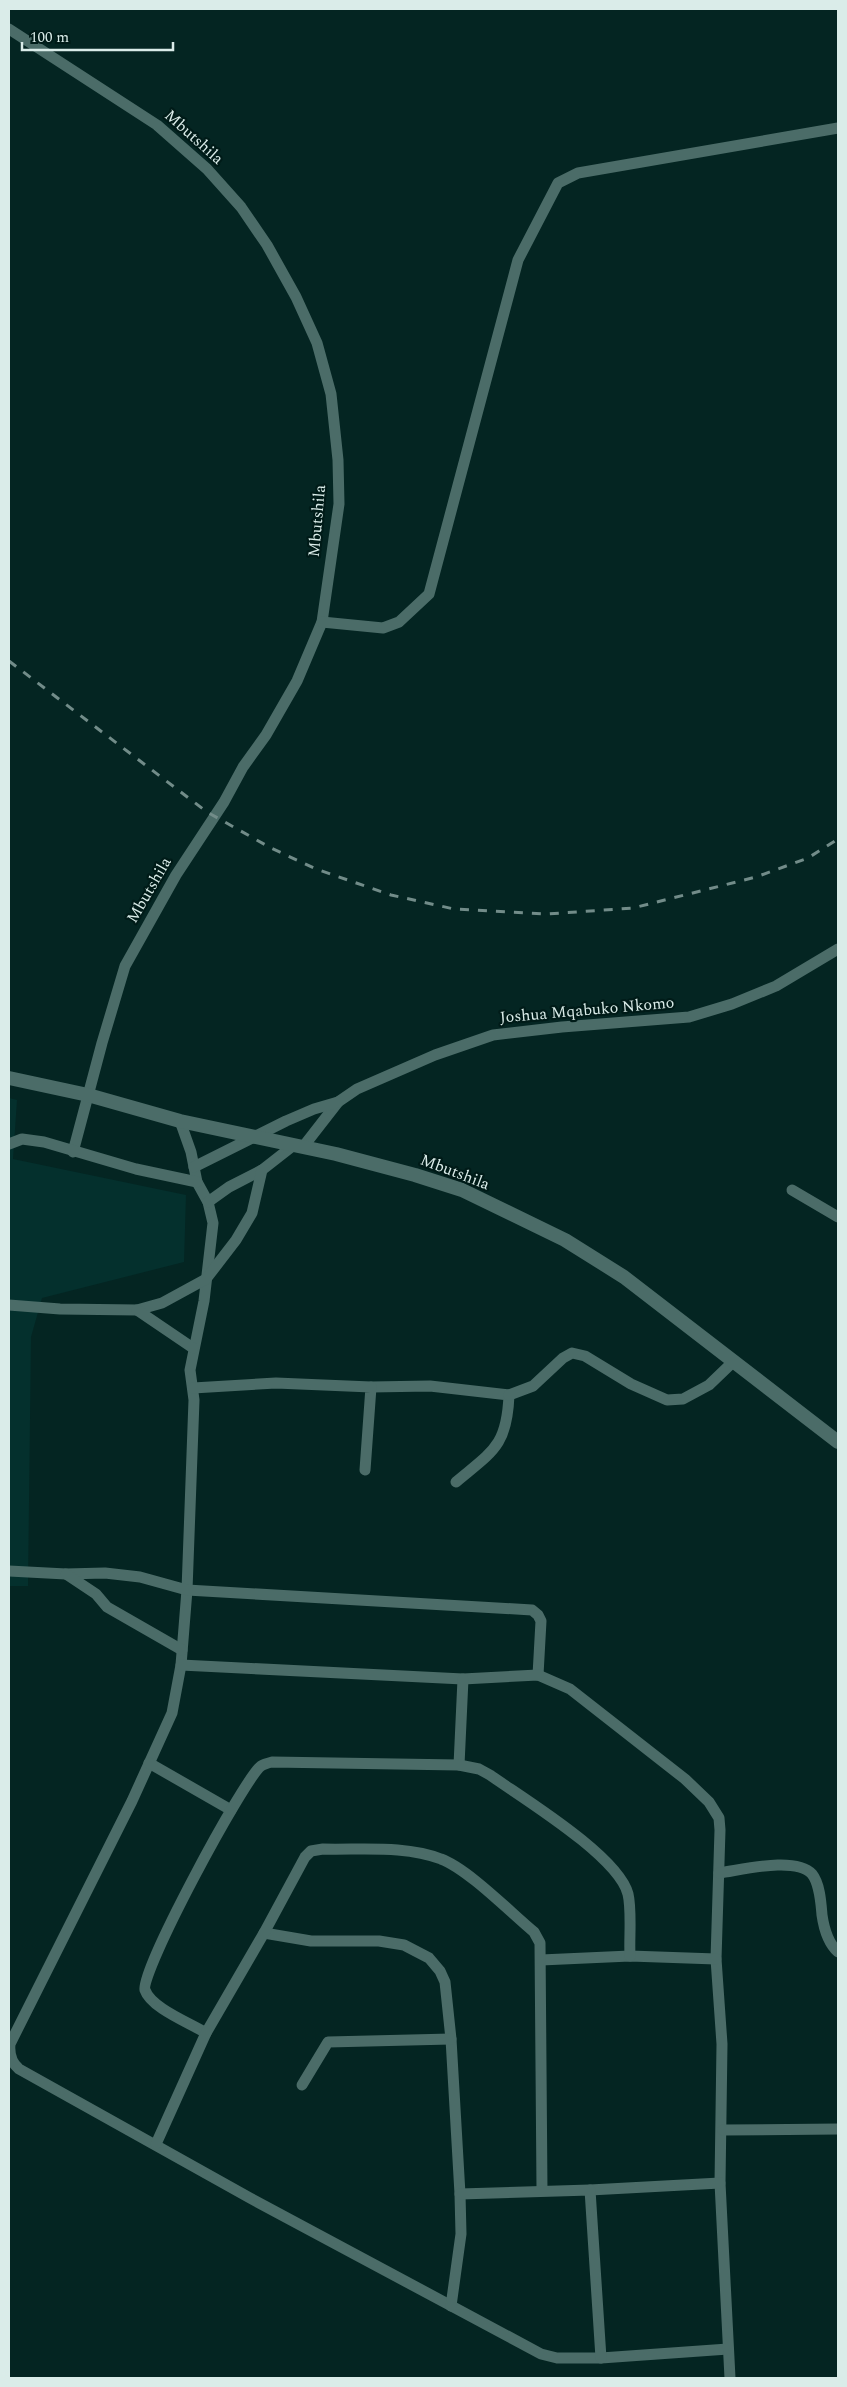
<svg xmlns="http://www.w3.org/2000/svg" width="847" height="2387" viewBox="0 0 847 2387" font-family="Spectral,serif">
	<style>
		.built { fill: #04302d }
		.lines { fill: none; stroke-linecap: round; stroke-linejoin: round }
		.minor { stroke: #4b6c68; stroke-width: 11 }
		.tertiary { stroke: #4b6c68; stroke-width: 14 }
		.rail { stroke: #728c89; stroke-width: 3; stroke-dasharray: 9 9; stroke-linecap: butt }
		.labels { text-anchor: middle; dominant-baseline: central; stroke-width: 4.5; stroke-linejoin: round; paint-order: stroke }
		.street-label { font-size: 16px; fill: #daece9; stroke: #001b18 }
	</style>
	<rect width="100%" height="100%" fill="#042522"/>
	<polygon class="built" points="9,1098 17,1100 13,1159 186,1195 184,1262 42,1298 31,1337 28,1586 9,1586"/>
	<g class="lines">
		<g class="minor">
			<polyline points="9,29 157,125 207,169 241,207 267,245 296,297 317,343 331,394 338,460 339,504 322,622 297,681 266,735 243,767 224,802 176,875 125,966 102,1043 73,1152"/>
			<polyline points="322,622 383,628 399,622 429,594 518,260 558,183 578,173 838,128"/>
			<path d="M 180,1121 L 191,1152 L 197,1182 L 208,1202 L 213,1223 L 204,1301 L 190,1370 L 194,1400 L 187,1590 L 181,1665 L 172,1713 L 132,1801 L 10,2044 C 9,2054 12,2063 19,2069 L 250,2198 L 541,2354 L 557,2358 L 601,2358 L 728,2349"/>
			<polyline points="9,1144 22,1139 44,1142 136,1169 197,1182"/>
			<polyline points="303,1147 338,1102"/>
			<polyline points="194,1167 286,1121 314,1109 338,1102 357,1089 435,1055 493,1035 562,1027 689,1017 732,1004 776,986 838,949"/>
			<polyline points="792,1190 838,1217"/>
			<polyline points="208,1202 229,1187 262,1170"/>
			<polyline points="9,1305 60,1309 137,1310 162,1303 206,1279 236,1240 252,1213 262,1170 294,1145"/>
			<polyline points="137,1310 193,1348"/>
			<path d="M 371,1387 L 430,1386 L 509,1395 C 507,1446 493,1451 456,1482"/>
			<polyline points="193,1388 276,1383 371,1387 365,1470"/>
			<polyline points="509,1395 533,1386 563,1358 572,1353 585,1356 631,1384 667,1400 683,1399 709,1385 734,1361"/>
			<polyline points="9,1571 66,1574 105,1573 140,1577 187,1590 532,1610 538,1615 541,1621 538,1675"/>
			<polyline points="66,1574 96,1594 107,1607 182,1650"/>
			<polyline points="181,1665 463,1679 538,1675 570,1689 685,1779 709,1802 719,1818 720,1830 716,1959 722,2044 720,2183 730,2378"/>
			<polyline points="149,1763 231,1810"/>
			<polyline points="459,1765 463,1679"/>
			<path d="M 719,1873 C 742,1870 795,1856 812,1874 C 820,1884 821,1903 822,1915 C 824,1929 828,1943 838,1952"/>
			<polyline points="264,1933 311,1941 379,1941 404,1945 429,1958 440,1971 445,1982 451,2039 460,2194 461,2234 451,2306"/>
			<polyline points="541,1960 630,1956 716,1959"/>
			<path d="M 206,2033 C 190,2023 151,2008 145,1990 C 139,1974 243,1780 261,1766 C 264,1764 268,1763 272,1762 L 459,1765 L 479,1769 L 490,1775 C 524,1799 618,1856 628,1894 C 632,1911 629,1938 630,1956"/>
			<polyline points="302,2085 328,2042 451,2039"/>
			<polyline points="723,2130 838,2129"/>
			<path d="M 156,2144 L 206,2033 L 264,1933 L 305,1857 L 311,1851 L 323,1849 C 361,1850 406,1845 441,1859 C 468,1869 511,1913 534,1932 L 540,1943 L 542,2190"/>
			<polyline points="590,2190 720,2183"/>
			<polyline points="460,2194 590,2190 601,2358"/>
		</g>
		<polyline class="tertiary" points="9,1078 88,1095 180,1121 336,1154 415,1175 462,1190 565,1240 624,1277 838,1442"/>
		<polyline class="rail" points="9,661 207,812 271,848 316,869 391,895 454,909 547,914 633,908 756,877 808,858 838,839"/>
	</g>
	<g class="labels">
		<g class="street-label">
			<text transform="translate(194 137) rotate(42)">Mbutshila</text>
			<text transform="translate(317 521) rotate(-85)">Mbutshila</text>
			<text transform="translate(149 890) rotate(-60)">Mbutshila</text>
			<text transform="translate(587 1010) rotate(-5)">Joshua Mqabuko Nkomo</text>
			<text transform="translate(455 1172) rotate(21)">Mbutshila</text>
		</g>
	</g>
	<rect width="847" height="2387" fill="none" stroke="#daece9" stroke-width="20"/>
	<path d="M22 42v8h151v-8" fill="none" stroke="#daece9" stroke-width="2.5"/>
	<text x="30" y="42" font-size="15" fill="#daece9" stroke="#001b18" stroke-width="4" paint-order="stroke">100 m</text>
</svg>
